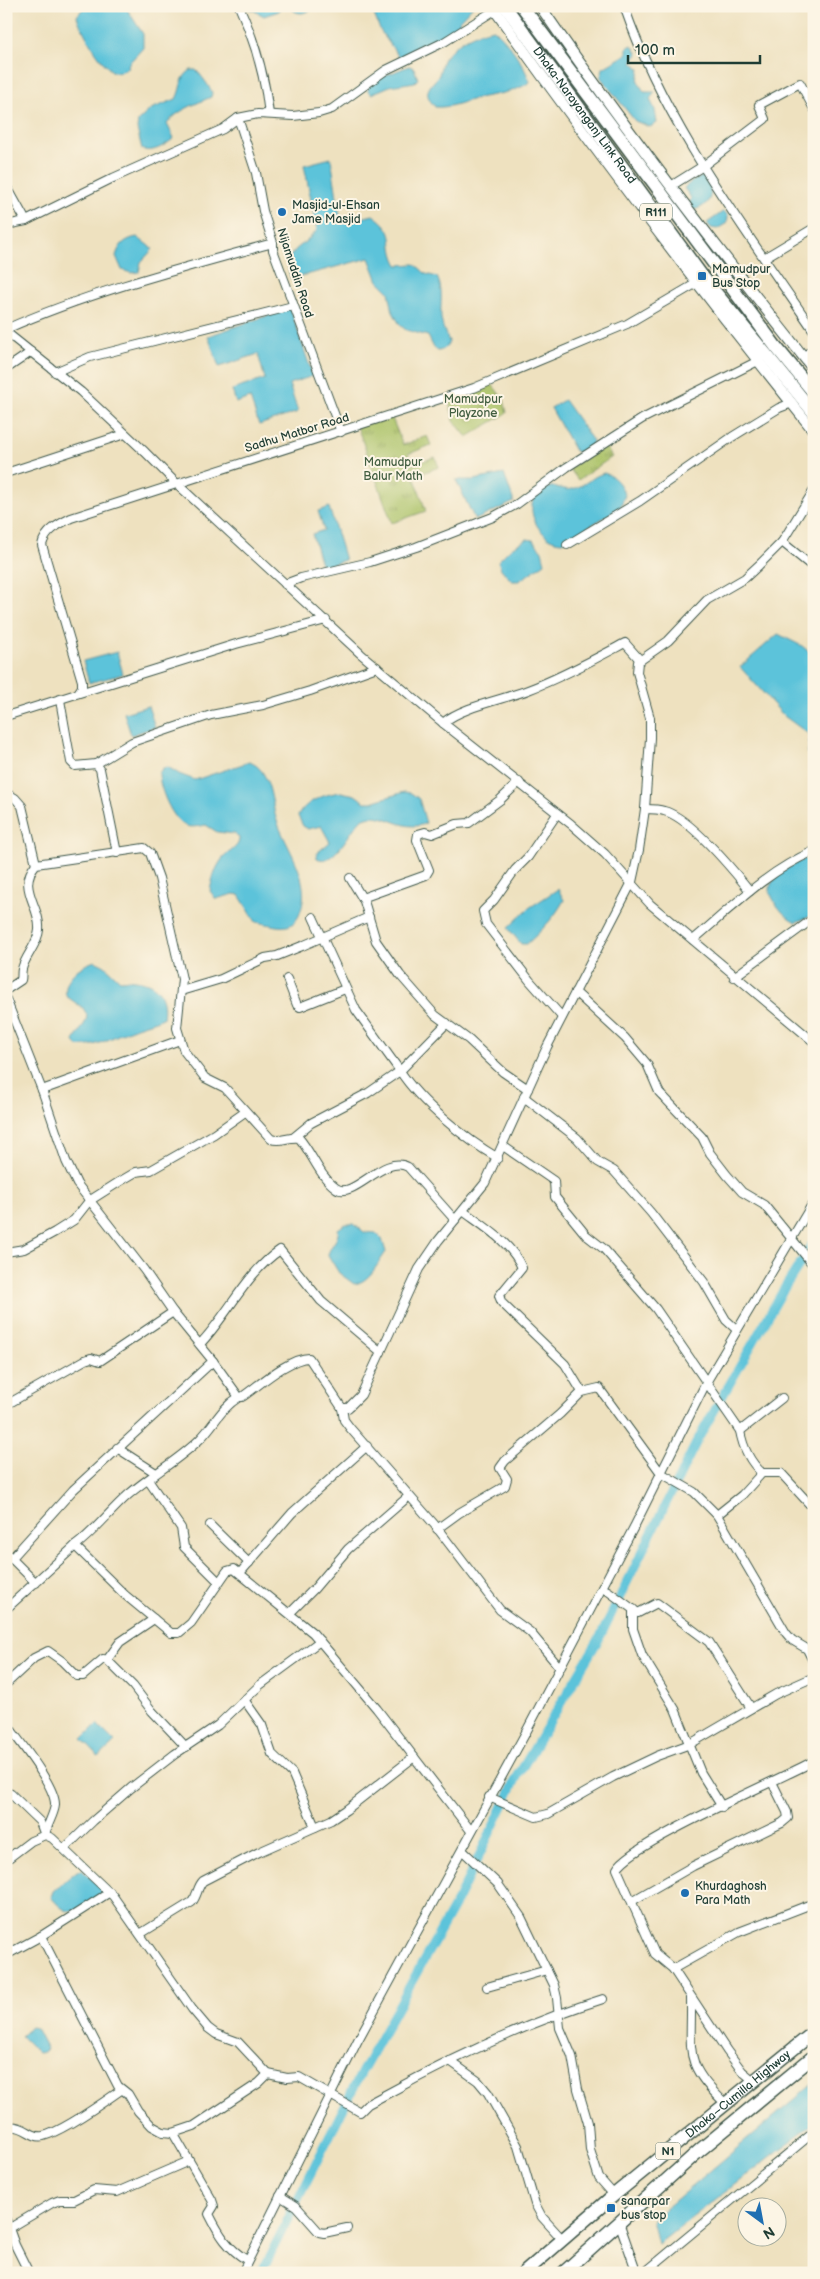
<svg xmlns="http://www.w3.org/2000/svg" width="820" height="2279" viewBox="0 0 820 2279" font-family="'Balsamiq Sans',sans-serif">
	<style>
		.park { fill: url(#park-tufts); stroke: #65804e }
		.water { fill: #5cc3da; stroke: #3e8087 }
		.lines { fill: none; stroke-linecap: round; stroke-linejoin: round }
		.canal { stroke: #5cc3da; stroke-width: 9 }
		.minor-casing { stroke: #3e5649; stroke-width: 10 }
		.tertiary-casing { stroke: #3e5649; stroke-width: 12 }
		.primary-casing { stroke: #3e5649; stroke-width: 15 }
		.trunk-casing { stroke: #3e5649; stroke-width: 15 }
		.minor { stroke: #fff; stroke-width: 8 }
		.tertiary { stroke: #fff; stroke-width: 10 }
		.primary { stroke: #fff; stroke-width: 12 }
		.trunk { stroke: #fff; stroke-width: 12 }
		.poi-dot { fill: #1f6fb2; stroke: #fcf5e5; stroke-width: 2 }
		.labels { text-anchor: middle; dominant-baseline: central; stroke-width: 4; stroke-linejoin: round; paint-order: stroke }
		.shield { fill: #fcf5e5; stroke: #617469; stroke-width: 1 }
		.shield-label { font-size: 11px; font-weight: bold; fill: #1f3d34 }
		.street-label { font-size: 12px; fill: #1f3d34; stroke: #fcf5e5 }
		.poi-label { font-size: 12px; fill: #1f3d34; stroke: #fcf5e5; text-anchor: start }
		.park-label { font-size: 12px; fill: #425e41; stroke: #fcf5e5 }
	</style>
	<defs>
		<pattern id="park-tufts" width="24" height="20" patternUnits="userSpaceOnUse" patternTransform="scale(1.25)"><rect width="24" height="20" fill="#abc267"/><path d="M3 7l-1-3M5 7V3M7 7l1-3M15 17l-1-3M17 17v-4M19 17l1-3" fill="none" stroke="#8b9f56"/></pattern>
	</defs>
	<rect width="100%" height="100%" fill="#fcf5e5"/>
	<filter id="ink" filterUnits="userSpaceOnUse"><feTurbulence type="fractalNoise" baseFrequency=".02" numOctaves="2"/><feDisplacementMap in="SourceGraphic" scale="10" xChannelSelector="R" yChannelSelector="G"/><feConvolveMatrix kernelMatrix="1 2 1 2 8 2 1 2 1" color-interpolation-filters="sRGB"/></filter>
	<filter id="wash" filterUnits="userSpaceOnUse"><feTurbulence type="fractalNoise" baseFrequency=".0096" numOctaves="4" result="noise"/><feDisplacementMap in="SourceGraphic" scale="20" xChannelSelector="R" yChannelSelector="G"/><feGaussianBlur stdDeviation="1.12" result="paint"/><feColorMatrix in="noise" values="0 0 0 0 0 0 0 0 0 0 0 0 0 0 0 0 0 1.4 0 .05"/><feComposite in="paint" operator="in"/></filter>
	<g filter="url(#wash)">
		<rect width="100%" height="100%" fill="#eee1bf"/>
		<g class="park">
			<polygon points="491,383 504,400 507,413 467,437 454,421 448,397"/>
			<polygon points="391,416 403,445 427,436 431,445 408,454 412,465 435,457 439,467 414,476 426,511 392,523 357,426"/>
			<polygon points="605,446 612,457 578,480 569,468"/>
		</g>
		<g class="water">
			<path d="M 85,6 L 125,6 L 143,34 L 143,48 L 129,63 L 128,67 C 124,70 119,74 114,72 C 103,68 79,26 77,16 Z"/>
			<polygon points="241,6 281,6 279,11 264,16 255,11"/>
			<path d="M 290,6 L 318,6 C 309,12 297,18 290,6 Z"/>
			<polygon points="371,6 473,6 459,21 462,27 426,50 401,60 380,30"/>
			<path d="M 494,29 C 509,43 523,62 530,82 C 513,94 493,94 474,99 C 460,103 449,108 435,107 C 424,94 426,90 437,78 C 441,74 440,63 445,57 C 457,41 475,32 494,29 Z"/>
			<polygon points="632,45 638,54 632,62 640,69 638,81 644,92 655,92 650,99 655,110 657,123 650,127 635,121 601,78 603,68 627,54 627,48"/>
			<polygon points="409,66 414,68 418,79 415,82 390,86 371,94 368,91 368,87 379,78"/>
			<path d="M 191,70 L 196,70 C 201,75 210,87 212,93 L 211,97 C 196,104 177,110 167,124 L 174,138 C 166,145 152,154 142,149 L 137,129 L 138,121 L 151,109 L 176,99 C 182,88 179,78 191,70 Z"/>
			<path d="M 331,158 L 341,223 L 373,215 C 401,234 385,242 398,265 L 415,264 L 426,274 L 437,277 C 444,290 440,304 441,318 C 442,326 445,334 449,341 C 448,347 444,350 438,351 L 434,348 L 428,336 L 406,330 L 400,325 L 393,312 L 389,292 L 378,281 L 369,258 L 291,279 C 281,249 303,249 317,230 L 304,165 Z"/>
			<path d="M 703,176 L 707,177 C 715,192 711,207 692,210 L 689,206 L 691,198 L 684,188 L 691,182 Z"/>
			<polygon points="724,211 728,216 727,223 717,229 711,228 707,223"/>
			<path d="M 137,237 L 153,249 L 141,262 L 139,272 L 131,273 L 122,270 L 116,256 C 119,245 125,239 137,237 Z"/>
			<polygon points="290,308 313,376 289,384 298,412 259,425 250,398 236,403 232,390 265,379 258,354 219,367 208,336"/>
			<polygon points="564,400 593,441 591,448 582,453 575,451 551,408"/>
			<path d="M 604,473 C 616,477 620,483 625,495 L 620,508 L 563,542 C 551,542 545,536 538,527 C 528,512 529,491 550,487 C 558,486 565,491 573,489 C 584,486 593,476 604,473 Z"/>
			<polygon points="504,474 514,502 475,520 456,480 474,480"/>
			<polygon points="329,507 345,560 322,567 312,534 324,530 318,511"/>
			<polygon points="527,539 533,540 542,551 545,563 519,581 512,581 501,569 498,561 511,548"/>
			<polygon points="778,634 802,646 814,656 814,762 808,753 810,735 784,716 740,667"/>
			<polygon points="117,652 123,674 89,683 83,661"/>
			<polygon points="148,706 155,727 131,735 124,713"/>
			<path d="M 249,762 C 270,768 271,800 276,818 C 286,849 313,879 300,913 C 298,919 293,925 287,926 C 278,928 265,923 256,922 L 239,895 L 234,894 L 216,899 L 210,891 C 212,879 215,868 223,858 C 229,851 240,847 239,838 L 235,834 L 217,832 L 206,825 C 200,826 193,828 186,826 C 172,820 159,788 159,773 L 163,768 L 168,767 L 179,774 L 195,780 Z"/>
			<path d="M 341,792 L 355,795 L 365,802 L 372,802 L 404,792 L 411,793 L 419,799 L 426,823 C 402,835 380,806 361,820 C 351,828 334,868 317,858 L 317,853 L 330,842 L 321,826 L 308,829 L 303,826 L 298,816 C 305,801 325,794 341,792 Z"/>
			<path d="M 810,857 L 814,858 L 814,915 L 796,922 C 787,918 782,912 776,904 C 774,900 770,895 770,890 C 769,876 799,861 810,857 Z"/>
			<path d="M 558,889 L 564,900 C 555,917 541,931 527,944 L 521,944 L 508,928 L 529,908 Z"/>
			<path d="M 95,961 L 105,966 L 120,980 C 147,978 168,986 163,1018 C 152,1023 140,1025 129,1030 C 114,1036 95,1049 77,1046 L 74,1041 L 86,1021 L 87,1015 L 83,1008 L 66,996 C 63,978 79,966 95,961 Z"/>
			<path d="M 345,1224 L 354,1224 L 364,1232 L 376,1233 L 382,1239 L 386,1252 C 377,1264 370,1282 354,1284 L 339,1273 L 328,1255 C 330,1245 340,1239 338,1229 Z"/>
			<polygon points="97,1724 115,1742 99,1757 82,1739"/>
			<path d="M 81,1870 L 99,1885 L 103,1893 C 79,1909 72,1923 51,1897 L 53,1891 L 77,1871 Z"/>
			<polygon points="31,2027 36,2028 47,2049 44,2052 38,2053 21,2036"/>
			<polygon points="814,2083 814,2123 658,2244 652,2220"/>
		</g>
		<g class="lines">
			<polyline class="canal" points="261,2273 361,2073 459,1897 517,1777 599,1639 697,1441 785,1287 814,1242"/>
		</g>
	</g>
	<g filter="url(#ink)">
		<g class="lines">
			<g class="minor-casing">
				<g id="minor">
					<path d="M 239,6 C 255,41 265,77 269,114"/>
					<path d="M 624,6 C 665,125 744,228 814,331"/>
					<polyline points="238,118 256,173 263,211 273,243 273,250 341,432"/>
					<polyline points="6,185 26,221"/>
					<polyline points="671,186 703,166 765,119 759,105 800,83 814,109"/>
					<polyline points="6,225 26,221 113,178 223,129 238,118 258,114 293,116 319,113 332,109 386,70 444,42 495,10"/>
					<polyline points="764,258 814,228"/>
					<path d="M 6,329 C 92,291 183,268 273,243"/>
					<polyline points="6,332 81,392 145,452 176,483 361,654 443,723 571,824 605,854 650,904 814,1042"/>
					<polyline points="804,357 814,348"/>
					<polyline points="6,369 31,352"/>
					<polyline points="55,372 90,357 293,306"/>
					<polyline points="6,473 125,434"/>
					<polyline points="782,542 814,568"/>
					<polyline points="567,545 640,501 732,437 779,408 792,403"/>
					<polyline points="285,584 301,578 370,562 416,547 493,517 517,504 567,467 642,419 758,361"/>
					<path d="M 78,693 L 82,687 L 82,681 L 42,545 C 45,531 59,524 71,518 L 474,388 L 627,324 L 702,280"/>
					<polyline points="60,700 71,762 75,766 96,764 100,769 117,853"/>
					<polyline points="6,716 236,644 326,620"/>
					<path d="M 443,723 C 461,707 505,699 528,690 C 562,677 593,660 625,643 L 640,660"/>
					<polyline points="96,764 132,742 211,715 263,705 310,691 377,667"/>
					<polyline points="6,793 15,798 22,806 36,864"/>
					<path d="M 645,809 C 651,809 658,809 664,811 C 689,817 733,870 750,891"/>
					<polyline points="557,814 528,857 515,870 494,900 483,911 486,924 530,981 562,1017"/>
					<polyline points="350,878 364,901 376,941 400,975 435,1015 469,1040 503,1072 528,1089"/>
					<polyline points="362,898 426,875 429,870 417,840 418,834 425,832 432,834 457,824 469,823 500,800 519,782"/>
					<polyline points="313,917 356,1010 400,1071 447,1023"/>
					<path d="M 693,940 C 731,908 767,871 814,851"/>
					<polyline points="734,977 814,918"/>
					<polyline points="287,979 297,1005 300,1007 345,989"/>
					<path d="M 6,990 L 21,980 C 22,977 21,973 22,969 C 25,956 38,944 39,930 C 41,906 16,888 36,864 L 144,848 L 150,853 L 159,878 L 182,979 L 177,1028 L 184,1051 L 205,1078 L 225,1088 L 271,1139 C 281,1143 289,1136 299,1138 C 312,1153 319,1176 336,1188 C 353,1201 384,1153 408,1167 L 455,1220"/>
					<polyline points="181,991 221,979 265,958 277,956 302,946 369,917"/>
					<polyline points="575,992 625,1038 647,1064 659,1092 702,1137 710,1153 727,1175 742,1192 764,1205 814,1266"/>
					<polyline points="6,999 42,1090 66,1161 77,1184 144,1270 173,1312 213,1361 239,1397"/>
					<polyline points="42,1090 180,1040"/>
					<polyline points="524,1097 577,1138 598,1162 614,1171 651,1213 704,1282 726,1320 737,1330"/>
					<path d="M 294,1137 L 311,1123 L 368,1093 L 400,1071 C 421,1103 465,1139 498,1158"/>
					<path d="M 503,1146 L 554,1181 L 555,1197 L 586,1235 L 604,1249 L 656,1309 L 740,1431 C 743,1448 749,1461 762,1473 L 781,1473 L 814,1509"/>
					<path d="M 463,1211 C 483,1226 512,1243 522,1268 L 499,1296 L 502,1303 L 565,1364 L 582,1392 L 599,1388 L 661,1473 L 694,1492 L 717,1515 L 786,1633 L 792,1640 L 807,1649 L 814,1663"/>
					<polyline points="6,1252 24,1249 55,1232 74,1220 89,1201 119,1182 136,1172 151,1170 214,1134 245,1112"/>
					<path d="M 200,1344 C 228,1315 246,1273 280,1250 L 321,1301 L 381,1352"/>
					<polyline points="6,1405 85,1360 91,1358 100,1361 173,1312"/>
					<polyline points="342,1408 348,1408 361,1395 419,1269 438,1241 485,1183 547,1047 632,882 639,850 645,809 650,738 650,718 637,672 638,662 668,641 707,600 745,578 759,565 782,542 814,490"/>
					<polyline points="740,1431 782,1398"/>
					<polyline points="117,1448 156,1473"/>
					<polyline points="148,1480 181,1528 184,1547 219,1582"/>
					<polyline points="717,1515 742,1495 762,1473"/>
					<polyline points="210,1525 249,1563"/>
					<polyline points="437,1529 459,1513 505,1486 507,1479 500,1468 505,1461 560,1414 582,1392"/>
					<path d="M 75,1546 C 95,1531 109,1512 128,1495 C 151,1475 179,1460 200,1439 C 215,1424 220,1409 239,1397 L 242,1397 C 258,1386 289,1358 309,1358 L 342,1408 L 344,1420 L 350,1428 L 434,1524 L 500,1610 L 530,1632 L 560,1668"/>
					<polyline points="6,1553 36,1583"/>
					<polyline points="11,1559 73,1490 213,1361"/>
					<polyline points="240,1573 292,1513 367,1446"/>
					<polyline points="602,1588 608,1591 638,1613 657,1603 709,1642 751,1708"/>
					<polyline points="6,1609 75,1546 125,1595 171,1633 179,1633 191,1623 227,1571 234,1569 313,1633 377,1709 471,1831"/>
					<polyline points="633,1609 633,1629 642,1655 675,1709 701,1773 722,1807"/>
					<polyline points="290,1613 314,1589 348,1549 409,1496"/>
					<polyline points="107,1660 120,1642 154,1619"/>
					<polyline points="6,1684 34,1658 48,1651 62,1661 77,1676 83,1676 103,1659 107,1660 133,1686 152,1711 186,1747"/>
					<polyline points="245,1701 262,1725 272,1754 292,1773 315,1827"/>
					<path d="M 6,1723 C 18,1740 56,1786 55,1805 C 54,1815 47,1824 45,1835"/>
					<polyline points="6,1792 11,1794 40,1822 44,1833"/>
					<polyline points="489,1797 536,1817 548,1814 613,1777 657,1756 690,1744 776,1694 814,1677"/>
					<polyline points="64,1849 93,1821 131,1788 175,1754 218,1725 260,1685 320,1641"/>
					<polyline points="463,1851 498,1884 521,1917 554,1985 557,1998 560,2028 572,2056 578,2089 588,2123 590,2150 599,2178 614,2195"/>
					<path d="M 6,1860 L 31,1841 L 45,1835 L 52,1838 L 113,1896 L 192,2009 L 208,2028 L 216,2034 L 238,2042 L 268,2074 L 287,2078 L 299,2077 L 360,2112 L 368,2104 L 383,2096 C 454,2057 526,2023 603,1999"/>
					<polyline points="632,1901 693,1866 782,1823 788,1818 787,1812 772,1782"/>
					<path d="M 140,1934 L 192,1902 C 198,1895 197,1887 203,1881 L 259,1852 L 331,1820 L 346,1810 L 414,1757"/>
					<polyline points="41,1936 118,2086 128,2094 138,2111 152,2126 163,2132 173,2133 194,2126 259,2083 268,2074"/>
					<polyline points="6,1955 41,1936 110,1892"/>
					<polyline points="673,1969 739,1932 814,1903"/>
					<polyline points="487,1987 547,1970"/>
					<path d="M 691,1998 C 692,2053 682,2063 726,2104"/>
					<polyline points="450,2061 478,2081 488,2093 518,2146 535,2204 542,2217 563,2240"/>
					<path d="M 755,2082 L 742,2071 L 727,2051 L 673,1969 L 655,1954 L 617,1869 C 629,1844 781,1779 814,1761"/>
					<path d="M 6,2127 C 26,2124 31,2139 43,2136 C 62,2132 104,2102 121,2090"/>
					<path d="M 173,2133 L 212,2200 L 214,2206 L 209,2214 C 219,2234 228,2249 247,2260"/>
					<polyline points="280,2196 296,2206 319,2232 324,2233 347,2228"/>
					<polyline points="6,2220 15,2245 29,2273"/>
					<polyline points="619,2222 637,2273"/>
					<polyline points="10,2228 52,2203 60,2200 74,2200 94,2190 117,2192 189,2161"/>
					<polyline points="242,2273 358,2040 525,1734 635,1525 707,1381 814,1201"/>
					<polyline points="644,2273 814,2132"/>
				</g>
			</g>
			<g class="tertiary-casing">
				<g id="tertiary">
					<path d="M 492,6 C 595,151 702,292 814,431"/>
					<path d="M 540,6 C 626,131 719,251 814,370"/>
				</g>
			</g>
			<g class="primary-casing">
				<g id="primary">
					<path id="s1" d="M 505,6 L 702,276 L 814,413"/>
					<polyline points="522,6 776,347 814,393"/>
				</g>
			</g>
			<g class="trunk-casing">
				<g id="trunk">
					<path id="s2" d="M 524,2273 L 614,2195 L 814,2032"/>
					<polyline points="563,2273 700,2150 814,2056"/>
				</g>
			</g>
			<use href="#minor" class="minor"/>
			<use href="#tertiary" class="tertiary"/>
			<use href="#primary" class="primary"/>
			<use href="#trunk" class="trunk"/>
		</g>
	</g>
	<g class="poi-dot">
		<circle cx="282" cy="212" r="5"/>
		<rect x="697" y="271" width="10" height="10" rx="2.5"/>
		<circle cx="685" cy="1893" r="5"/>
		<rect x="606" y="2203" width="10" height="10" rx="2.5"/>
	</g>
	<g class="labels">
		<g class="shield">
			<rect x="640" y="203.5" width="32" height="17" rx="4"/>
			<rect x="655.5" y="2142.5" width="25" height="17" rx="4"/>
		</g>
		<g class="shield-label">
			<text x="656" y="212">R111</text>
			<text x="668" y="2151">N1</text>
		</g>
		<g class="street-label">
			<text stroke="none"><textPath href="#s1" startOffset="135">Dhaka-Narayanganj Link Road</textPath></text>
			<text transform="translate(295 273) rotate(72)">Nijamuddin Road</text>
			<text transform="translate(297 433) rotate(-17)">Sadhu Matbor Road</text>
			<text stroke="none"><textPath href="#s2" startOffset="279">Dhaka–Cumilla Highway</textPath></text>
		</g>
		<g class="poi-label">
			<text x="292" y="205">Masjid-ul-Ehsan<tspan x="292" dy="14">Jame Masjid</tspan></text>
			<text x="712" y="269">Mamudpur<tspan x="712" dy="14">Bus Stop</tspan></text>
			<text x="695" y="1886">Khurdaghosh<tspan x="695" dy="14">Para Math</tspan></text>
			<text x="621" y="2201">sanarpar<tspan x="621" dy="14">bus stop</tspan></text>
		</g>
		<g class="park-label">
			<text x="473" y="399">Mamudpur<tspan x="473" dy="14">Playzone</tspan></text>
			<text x="393" y="462">Mamudpur<tspan x="393" dy="14">Balur Math</tspan></text>
		</g>
	</g>
	<rect width="820" height="2279" fill="none" stroke="#fcf5e5" stroke-width="25"/>
	<g transform="translate(762 2222) rotate(148)"><circle r="24" fill="#fcf5e5" stroke="#a4ab9e"/>
	<path d="M0-4L9 19L0 12L-9 19Z" fill="#1f6fb2"/>
	<text y="-8" font-size="14" font-weight="bold" text-anchor="middle" fill="#1f3d34">N</text>
	</g>
	<path d="M628 55v8h132v-8" fill="none" stroke="#1f3d34" stroke-width="2.5"/>
	<text x="635" y="55" font-size="15" fill="#1f3d34" stroke="#fcf5e5" stroke-width="4" paint-order="stroke">100 m</text>
</svg>
